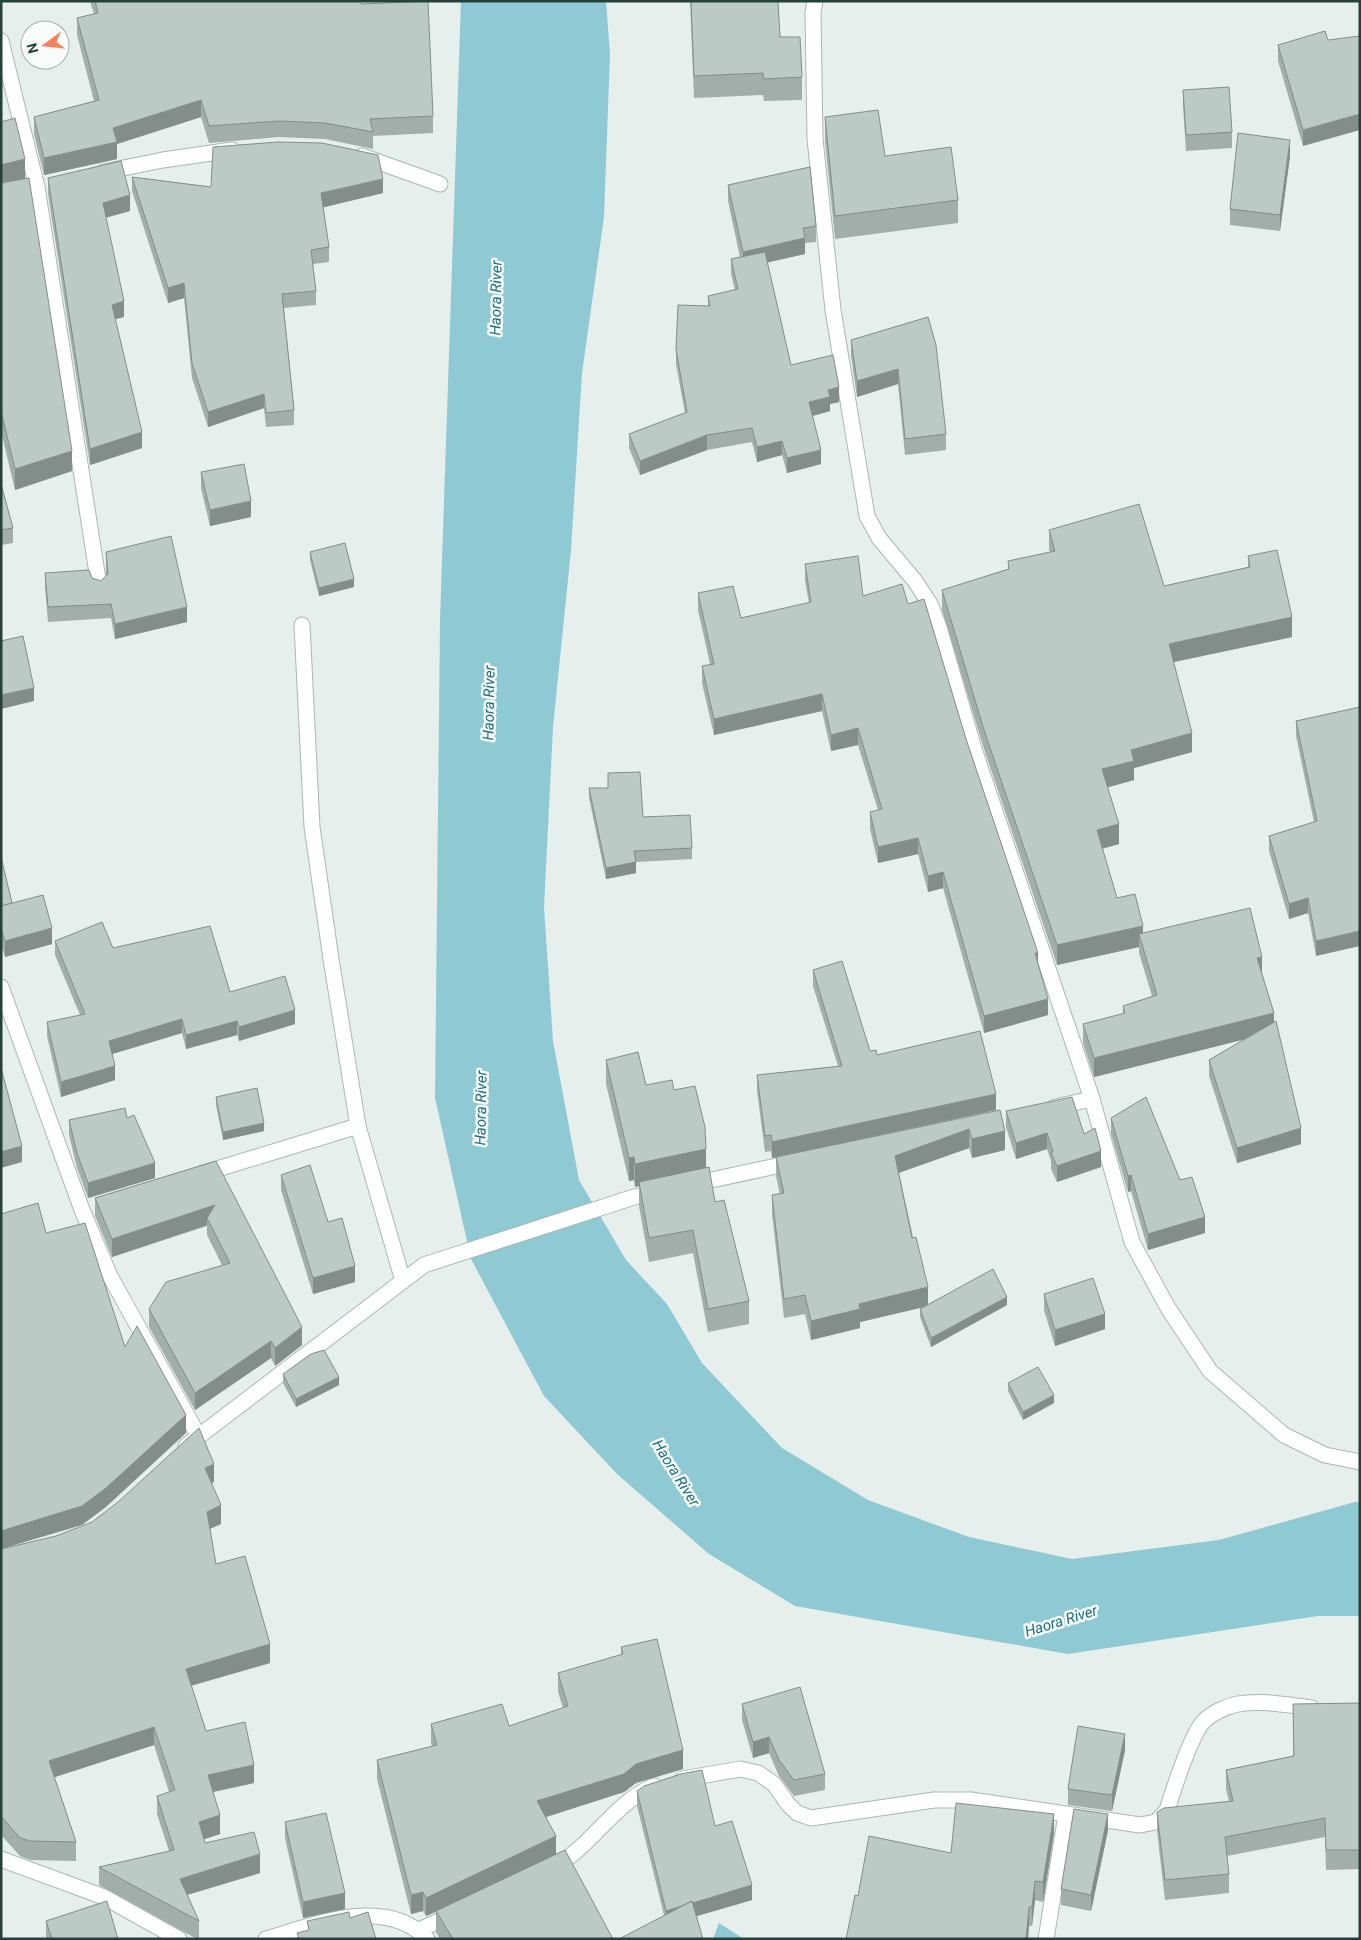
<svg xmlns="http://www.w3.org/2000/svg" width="1361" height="1940" viewBox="0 0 1361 1940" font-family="Roboto,sans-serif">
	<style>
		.water { fill: #8ec9d4 }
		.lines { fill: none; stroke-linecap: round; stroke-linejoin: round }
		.street-casing { stroke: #a8b8b2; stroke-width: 17 }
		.secondary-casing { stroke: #a4bbb3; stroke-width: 17 }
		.street { stroke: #fff; stroke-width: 15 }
		.secondary { stroke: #fff; stroke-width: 15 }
		.wall { fill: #a1aea9 }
		.shaded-wall { fill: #838d89 }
		.building { fill: #bbcac4; stroke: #838d89 }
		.labels { text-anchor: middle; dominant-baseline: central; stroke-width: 5; stroke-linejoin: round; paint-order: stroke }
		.water-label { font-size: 15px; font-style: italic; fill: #1c6f80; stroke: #f7fbf9 }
	</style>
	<rect width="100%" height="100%" fill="#e6efeb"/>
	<g class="water">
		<polygon points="461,1 606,1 610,54 604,217 582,373 571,550 553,727 544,907 553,1041 579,1180 626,1260 667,1304 702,1363 782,1448 868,1500 969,1537 1072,1559 1219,1540 1355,1502 1360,1502 1360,1616 1318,1616 1068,1654 795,1606 709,1554 617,1474 544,1396 471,1259 435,1098 440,619"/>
		<polygon points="719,1923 744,1939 713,1939"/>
	</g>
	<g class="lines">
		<g class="street-casing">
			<g id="street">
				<polyline points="815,1 813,12 815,139 833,310 867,516 879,538 915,581 930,604 939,627 975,752 1092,1099 1132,1242 1168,1308 1210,1371 1284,1435 1325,1455 1360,1462"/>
				<polyline points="1,41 37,187 99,586"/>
				<polyline points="362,156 440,184"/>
				<polyline points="104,172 163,160 232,150"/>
				<polyline points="302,625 312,827 331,959 358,1126 403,1281"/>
				<polyline points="1,987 82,1210 110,1276 198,1435"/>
				<polyline points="1055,1107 1092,1099"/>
				<polyline points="201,1174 358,1126"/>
				<polyline points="693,1184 795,1162"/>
				<polyline points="186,1446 424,1265 634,1197 658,1192"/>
				<path d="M 683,1779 L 740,1769 L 758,1773 L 774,1784 L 788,1804 L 797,1813 L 811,1818 L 934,1800 L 971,1800 L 1140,1825 L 1156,1822 L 1167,1810 C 1173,1791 1191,1734 1204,1721 C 1212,1713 1227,1706 1238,1704 C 1263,1700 1287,1705 1312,1708"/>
				<path d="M 552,1868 C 592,1847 613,1803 654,1786"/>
				<polyline points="419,1930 454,1914"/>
				<polyline points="1046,1939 1066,1815"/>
			</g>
		</g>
		<g class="secondary-casing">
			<g id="secondary">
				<polyline points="1,1859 104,1897 179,1939"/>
				<path d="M 266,1939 C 314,1925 386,1895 427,1939"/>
			</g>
		</g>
		<use href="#street" class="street"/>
		<use href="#secondary" class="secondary"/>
	</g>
	<g class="wall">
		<polygon points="90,1 361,1 361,4 433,116 433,133 373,136 373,149 325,139 279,137 209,143 201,117 117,144 117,159 44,175 34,134 34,117 94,101 77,35 77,18 94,14"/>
		<polygon points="690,1 778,1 780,37 802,77 802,100 764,101 763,95 694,98"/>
		<polygon points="1328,40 1303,146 1278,61 1278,45"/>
		<polygon points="1183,90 1232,132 1232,148 1186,151 1183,106"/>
		<polygon points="825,117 885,156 958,200 958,223 835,239 825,141"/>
		<polygon points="1,122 25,178 72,471 15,490 1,431"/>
		<polygon points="1290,156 1280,231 1230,225 1230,209"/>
		<polygon points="132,177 211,187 383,193 323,207 329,247 329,262 313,264 316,291 316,305 284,308 294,410 294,425 266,427 264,408 208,427 192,378 184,298 168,303 132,191"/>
		<polygon points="48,178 130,211 106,218 124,317 115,319 142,448 90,465 48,194"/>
		<polygon points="728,185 816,226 816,242 805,243 805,254 767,262 791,365 839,402 830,404 830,411 812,416 821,464 787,473 782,455 757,462 752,442 707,450 640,475 629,448 629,434 685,413 676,364 676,349 708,306 708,296 735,290 731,274 731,259 740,257 728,201"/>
		<polygon points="928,317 946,434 946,450 905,455 898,384 857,397 851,356 851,340"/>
		<polygon points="201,472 251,517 210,526 201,488"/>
		<polygon points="1,484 13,528 13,543 1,545"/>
		<polygon points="1049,530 1164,586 1248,567 1248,556 1292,637 1174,662 1192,752 1134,768 1134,780 1108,787 1119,844 1102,849 1117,898 1143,933 1262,974 1274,1022 1301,1144 1237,1163 1209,1076 1209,1060 1245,1039 1094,1077 1083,1043 1083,1024 1123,1014 1123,1006 1152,996 1139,953 1139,947 1057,965 984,749 942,610 942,590 1008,569 1008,561 1050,552 1049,549"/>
		<polygon points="106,552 187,622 115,639 111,618 48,622 45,587 45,573 92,578 101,581 106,576"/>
		<polygon points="310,552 354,587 319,596 310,560"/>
		<polygon points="805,564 863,596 908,604 966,739 1038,964 1048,1015 984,1033 943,888 928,892 918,854 878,863 870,829 870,812 878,810 858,745 831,751 822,711 714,735 702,683 702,666 710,664 698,610 698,593 741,618 809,603 805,581"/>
		<polygon points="1360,707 1316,956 1308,913 1289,919 1269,851 1269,836 1314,822 1296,736 1296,721"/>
		<polygon points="608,773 643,817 692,848 692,859 636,862 636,873 606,879 589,798 589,788 608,788"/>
		<polygon points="1,857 12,903 52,944 5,957 1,945"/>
		<polygon points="55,941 113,948 230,992 295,1024 239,1041 237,1035 186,1049 182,1033 112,1054 115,1080 61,1097 47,1036 47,1022 80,1015 55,955"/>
		<polygon points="813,970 870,1051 877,1055 996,1110 772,1158 771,1151 765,1152 757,1091 757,1075 838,1066 813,986"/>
		<polygon points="606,1060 646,1085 674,1090 706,1168 715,1202 749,1301 749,1324 708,1332 693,1253 649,1262 639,1206 639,1186 635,1187 634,1180 629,1181 606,1084"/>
		<polygon points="216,1097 264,1131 223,1140 216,1105"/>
		<polygon points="1000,1110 1005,1150 972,1158 969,1148 899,1173 928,1305 1007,1305 931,1347 920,1317 920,1309 924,1307 860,1322 860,1328 811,1340 805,1314 784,1318 772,1214 772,1195 780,1194 776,1176 776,1157"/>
		<polygon points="1006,1111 1084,1134 1101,1167 1057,1182 1051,1169 1051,1161 1047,1149 1016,1159 1006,1127"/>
		<polygon points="127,1118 155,1178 88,1198 77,1168 69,1135 69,1120"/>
		<polygon points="1111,1118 1205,1233 1148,1250 1131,1191 1128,1192 1111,1134"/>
		<polygon points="216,1161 302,1345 275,1366 271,1358 195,1410 149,1327 149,1309 222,1265 207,1235 207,1226 112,1257 95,1216 95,1198"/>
		<polygon points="281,1175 328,1222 355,1282 313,1294 281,1190"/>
		<polygon points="1044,1294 1105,1329 1055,1346 1044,1310"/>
		<polygon points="283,1374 339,1385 296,1407 283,1383"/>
		<polygon points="1008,1383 1054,1403 1023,1420 1008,1391"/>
		<polygon points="214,1482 212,1483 221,1524 210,1529 216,1564 270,1663 191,1686 206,1731 254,1783 213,1792 220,1834 204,1839 205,1843 260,1873 187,1895 199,1921 199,1939 197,1939 99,1885 99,1867 169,1851 157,1814 157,1796 169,1792 154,1745 54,1777 76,1842 76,1861 30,1860 20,1856 1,1835 1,1549 56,1536"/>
		<polygon points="621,1647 683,1769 636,1783 624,1792 545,1817 556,1855 613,1939 440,1939 436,1932 436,1912 426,1916 423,1911 411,1914 377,1779 377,1760 432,1746 431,1743 431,1724 509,1726 563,1708 558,1692 558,1673 621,1655"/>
		<polygon points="1360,1703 1360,1869 1326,1870 1325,1837 1227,1856 1229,1874 1229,1893 1165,1900 1157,1831 1157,1812 1229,1801 1226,1789 1226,1770 1293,1756 1293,1704"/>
		<polygon points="742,1704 825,1774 825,1790 794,1796 779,1776 769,1753 753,1758 742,1720"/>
		<polygon points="1125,1750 1112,1811 1068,1805 1068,1789"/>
		<polygon points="637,1791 715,1826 752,1900 697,1916 664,1915 637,1806"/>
		<polygon points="285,1822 345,1909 303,1918 285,1838"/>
		<polygon points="1108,1830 1091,1911 1061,1905 1061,1889"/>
		<polygon points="1054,1833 1043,1902 1035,1900 1032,1926 1029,1926 1028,1939 846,1939 951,1853"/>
		<polygon points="46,1921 118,1939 47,1939 46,1936"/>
	</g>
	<g class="shaded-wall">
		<polygon points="201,100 201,117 117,144 117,159 44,175 44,158 113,128"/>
		<polygon points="1360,114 1360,130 1303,146 1303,130"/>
		<polygon points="1290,140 1290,156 1280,231 1280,215"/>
		<polygon points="25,159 25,179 1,185 1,165"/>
		<polygon points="383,179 383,193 321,208 321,193"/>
		<polygon points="130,195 130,211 103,218 103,203"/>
		<polygon points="805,238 805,254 743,268 743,252"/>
		<polygon points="184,283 184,298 168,303 168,288"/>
		<polygon points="124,301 124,317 112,320 112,305"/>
		<polygon points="898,369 898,384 857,397 857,381"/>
		<polygon points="839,387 839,402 830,404 830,411 809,417 809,402 828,390"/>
		<polygon points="264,394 264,408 208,427 208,412"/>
		<polygon points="142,432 142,448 90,465 90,449"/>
		<polygon points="707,435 707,450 640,475 640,461"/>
		<polygon points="782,441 782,455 757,462 757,447"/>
		<polygon points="821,450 821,464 787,473 787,458"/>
		<polygon points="72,451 72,471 15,490 15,469"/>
		<polygon points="251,501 251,517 210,526 210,510"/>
		<polygon points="354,579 354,587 319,596 319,588"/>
		<polygon points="187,607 187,622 115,639 115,624"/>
		<polygon points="1292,617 1292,637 1169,663 1169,644"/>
		<polygon points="34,688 34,701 1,709 1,695"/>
		<polygon points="822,694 822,711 714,735 714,719"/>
		<polygon points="858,728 858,745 831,751 831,735"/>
		<polygon points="1192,733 1192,752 1134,768 1134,780 1102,789 1102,769 1131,750"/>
		<polygon points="1119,824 1119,844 1097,850 1097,830"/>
		<polygon points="918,838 918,854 878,863 878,847"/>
		<polygon points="636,862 636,873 606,879 606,868"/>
		<polygon points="943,872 943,888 928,892 928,876"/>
		<polygon points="1308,898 1308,913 1289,919 1289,904"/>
		<polygon points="1143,926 1143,945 1139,934 1139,947 1057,965 1057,945"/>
		<polygon points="52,928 52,944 5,957 5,941"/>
		<polygon points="1360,931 1360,946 1316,956 1316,941"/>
		<polygon points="1035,953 1038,953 1038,969"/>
		<polygon points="1262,957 1262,976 1257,958"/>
		<polygon points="1048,999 1048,1015 984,1033 984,1016"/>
		<polygon points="295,1010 295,1024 239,1041 239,1027"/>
		<polygon points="1274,1013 1274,1032 1094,1077 1094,1058"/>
		<polygon points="182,1019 182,1033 109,1055 109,1041"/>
		<polygon points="237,1021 237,1035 186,1049 186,1035"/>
		<polygon points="115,1066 115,1080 61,1097 61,1082"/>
		<polygon points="996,1094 996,1110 772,1158 772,1142"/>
		<polygon points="264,1123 264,1131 223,1140 223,1132"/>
		<polygon points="1301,1128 1301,1144 1237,1163 1237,1148"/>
		<polygon points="969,1129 969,1148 895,1174 895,1156"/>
		<polygon points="1005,1131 1005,1150 972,1158 972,1139"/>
		<polygon points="1047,1133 1047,1149 1016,1159 1016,1143"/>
		<polygon points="22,1146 22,1162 1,1168 1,1152"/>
		<polygon points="706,1149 706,1172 639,1182 639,1186 635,1187 635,1164"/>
		<polygon points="1101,1151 1101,1167 1057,1182 1057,1166"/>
		<polygon points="634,1157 634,1180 629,1181 629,1158"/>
		<polygon points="155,1163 155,1178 88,1198 88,1183"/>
		<polygon points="1131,1175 1131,1191 1128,1192 1128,1176"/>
		<polygon points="215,1205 207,1218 207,1225 112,1257 112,1239"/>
		<polygon points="1205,1217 1205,1233 1148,1250 1148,1234"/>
		<polygon points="355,1266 355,1282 313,1294 313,1278"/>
		<polygon points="928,1287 928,1306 860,1322 860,1328 811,1340 811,1321 859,1304"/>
		<polygon points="1007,1297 1007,1305 931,1347 931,1338"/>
		<polygon points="1105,1314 1105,1329 1055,1346 1055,1330"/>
		<polygon points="302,1327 302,1345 275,1366 275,1348"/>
		<polygon points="271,1341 271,1358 195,1410 195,1393"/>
		<polygon points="339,1377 339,1385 296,1407 296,1399"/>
		<polygon points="1054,1395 1054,1403 1023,1420 1023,1412"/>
		<polygon points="186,1415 186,1433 106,1507 82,1525 1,1549 1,1531"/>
		<polygon points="214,1464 214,1482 205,1486 205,1468"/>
		<polygon points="221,1505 221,1524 207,1530 207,1512"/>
		<polygon points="270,1644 270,1663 186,1687 186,1669"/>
		<polygon points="154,1727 154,1745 49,1779 49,1761"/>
		<polygon points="1125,1734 1125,1750 1112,1811 1112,1795"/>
		<polygon points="769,1737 769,1753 753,1758 753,1742"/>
		<polygon points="683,1750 683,1769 636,1783 624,1792 537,1820 537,1801 636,1764"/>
		<polygon points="254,1765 254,1783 208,1793 208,1775"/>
		<polygon points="1054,1814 1054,1833 1043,1902 1043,1882"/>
		<polygon points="1108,1814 1108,1830 1091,1911 1091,1895"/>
		<polygon points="220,1815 220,1834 199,1841 199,1822"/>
		<polygon points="556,1836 556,1855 426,1916 426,1898"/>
		<polygon points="260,1854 260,1873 180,1897 180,1879"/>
		<polygon points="1035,1881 1035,1900 1032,1926 1032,1907"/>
		<polygon points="752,1885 752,1900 666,1925 666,1911"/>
		<polygon points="423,1892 423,1911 411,1914 411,1895"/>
		<polygon points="345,1893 345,1909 303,1918 303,1902"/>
		<polygon points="1029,1907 1029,1926 1028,1939 1026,1939"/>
	</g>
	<g class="building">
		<polygon points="95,1 361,1 361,4 428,1 433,116 370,119 373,132 325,123 279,121 209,126 201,100 113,128 117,142 44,158 34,117 99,100 77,18 98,13"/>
		<polygon points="691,1 778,1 780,37 800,37 802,77 764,79 763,73 694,76"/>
		<polygon points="1325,31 1328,40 1360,36 1360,114 1303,130 1278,45"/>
		<polygon points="1229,87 1232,132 1186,135 1183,90"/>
		<polygon points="878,110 885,156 951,147 958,200 835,216 825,117"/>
		<polygon points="15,118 25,159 1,165 1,122"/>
		<polygon points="1238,133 1290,140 1280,215 1230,209"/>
		<polygon points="278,142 322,143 378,155 383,179 321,193 329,247 311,250 316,291 282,294 294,410 266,413 264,394 208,412 192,363 184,283 168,288 132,177 211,187 213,147"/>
		<polygon points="121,161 130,195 103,203 124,301 112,305 142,432 90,449 48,178"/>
		<polygon points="810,167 816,226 803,228 805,238 743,252 728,185"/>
		<polygon points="29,178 72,451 15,469 1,411 1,183"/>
		<polygon points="765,252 791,365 833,355 839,387 828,390 830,397 809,402 821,450 787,458 782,441 757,447 752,428 707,435 640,461 629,434 687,412 676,349 678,305 710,306 708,296 738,289 731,259"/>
		<polygon points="928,317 936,345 946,434 905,439 898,369 857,381 851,340"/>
		<polygon points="244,464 251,501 210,510 201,472"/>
		<polygon points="1,484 13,528 1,530"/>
		<polygon points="1139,504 1164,586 1250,567 1248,556 1277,550 1292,617 1169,644 1192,733 1131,750 1134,761 1102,769 1119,824 1097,830 1117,898 1135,894 1143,926 1057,945 984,730 942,590 1009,569 1008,561 1055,551 1049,530"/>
		<polygon points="171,536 187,607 115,624 111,604 48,607 45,573 89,570 92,578 101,581 108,574 106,552"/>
		<polygon points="345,543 354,579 319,588 310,552"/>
		<polygon points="858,556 863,596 902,584 908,604 924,599 966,739 1038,953 1035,953 1048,999 984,1016 943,872 928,876 918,838 878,847 870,812 882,809 858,728 831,735 822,694 714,719 702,666 714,664 698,593 733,586 741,618 811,602 805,564"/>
		<polygon points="23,636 34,688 1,695 1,641"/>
		<polygon points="1360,707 1360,931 1316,941 1308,898 1289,904 1269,836 1317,821 1296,721"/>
		<polygon points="640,772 643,817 690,815 692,848 634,851 636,862 606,868 589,788 608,788 608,773"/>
		<polygon points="1,857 12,903 1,906"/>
		<polygon points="43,895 52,928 5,941 1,929 1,906"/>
		<polygon points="1250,908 1262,957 1257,958 1274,1013 1094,1058 1083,1024 1125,1013 1123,1006 1157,995 1139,934"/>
		<polygon points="102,922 113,948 210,926 230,992 285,976 295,1010 239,1027 237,1021 186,1035 182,1019 109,1041 115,1066 61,1082 47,1022 85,1014 55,941"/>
		<polygon points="842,961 870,1051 876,1050 877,1055 980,1031 996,1094 772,1142 771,1135 765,1136 757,1075 842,1066 813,970"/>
		<polygon points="1276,1021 1301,1128 1237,1148 1209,1060"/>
		<polygon points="638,1052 646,1085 672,1080 674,1090 695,1086 705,1127 706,1149 635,1164 634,1157 629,1158 606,1060"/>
		<polygon points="1,1068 22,1146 1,1152"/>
		<polygon points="257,1088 264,1123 223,1132 216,1097"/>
		<polygon points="1072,1097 1084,1134 1095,1128 1101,1151 1057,1166 1051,1153 1053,1152 1047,1133 1016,1143 1006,1111"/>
		<polygon points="1146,1097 1180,1180 1192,1177 1205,1217 1148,1234 1131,1175 1128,1176 1111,1118"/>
		<polygon points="125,1108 127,1118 134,1115 155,1163 88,1183 77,1153 69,1120"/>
		<polygon points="1000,1110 1005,1131 972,1139 969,1129 895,1156 912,1238 916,1237 928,1287 859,1304 860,1309 811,1321 805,1295 784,1299 772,1195 784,1193 776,1157"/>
		<polygon points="216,1161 302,1327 275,1348 271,1341 195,1393 149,1309 166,1282 230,1263 207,1218 215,1205 112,1239 95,1198"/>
		<polygon points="310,1165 328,1222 342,1218 355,1266 313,1278 281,1175"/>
		<polygon points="709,1167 715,1202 724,1200 749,1301 708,1309 693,1230 649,1238 639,1182"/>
		<polygon points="38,1203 46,1233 85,1223 125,1347 137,1326 186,1415 106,1488 82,1506 1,1531 1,1214"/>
		<polygon points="993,1269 1007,1297 931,1338 920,1309"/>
		<polygon points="1093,1278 1105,1314 1055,1330 1044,1294"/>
		<polygon points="324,1350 339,1377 296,1399 283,1374 311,1354"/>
		<polygon points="1038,1367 1054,1395 1023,1412 1008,1383"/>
		<polygon points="199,1428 214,1464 205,1468 221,1505 207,1512 216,1564 245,1556 270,1644 186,1669 206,1731 245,1722 254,1765 208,1775 220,1815 199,1822 205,1843 254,1832 260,1854 180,1879 199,1921 99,1867 174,1850 157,1796 175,1790 154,1727 49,1761 76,1842 30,1841 20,1838 1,1816 1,1549 56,1536 92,1522 118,1502"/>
		<polygon points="657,1639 683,1750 636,1764 624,1774 537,1801 556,1836 426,1898 423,1892 411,1895 377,1760 437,1745 431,1724 502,1704 509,1726 568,1706 558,1673 623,1654 621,1647"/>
		<polygon points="800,1687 825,1774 794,1780 779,1760 769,1737 753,1742 742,1704"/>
		<polygon points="1360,1703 1360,1850 1326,1850 1325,1818 1225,1837 1229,1874 1165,1880 1157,1812 1164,1808 1233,1801 1226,1770 1294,1756 1293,1704"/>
		<polygon points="1078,1726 1125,1734 1112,1795 1068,1789"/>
		<polygon points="702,1770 715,1826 732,1821 752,1885 693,1903 692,1901 682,1906 666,1911 637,1791 644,1786 681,1774"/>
		<polygon points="956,1803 1054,1814 1043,1882 1035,1881 1032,1907 1029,1907 1026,1939 846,1939 855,1895 858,1896 869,1836 951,1853"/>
		<polygon points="1074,1809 1108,1814 1091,1895 1061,1889"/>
		<polygon points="326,1813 345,1893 303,1902 285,1822"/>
		<polygon points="565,1850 613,1939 453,1939 436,1911"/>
		<polygon points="107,1901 118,1939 52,1939 46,1921"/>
		<polygon points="692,1901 703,1939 619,1939"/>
		<polygon points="349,1912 350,1918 368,1912 376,1939 299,1939 297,1933 309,1930 307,1921"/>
	</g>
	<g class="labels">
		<g class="water-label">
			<text transform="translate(496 298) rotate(-89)">Haora River</text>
			<text transform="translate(489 703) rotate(-89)">Haora River</text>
			<text transform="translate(481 1108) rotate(-89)">Haora River</text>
			<text transform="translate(676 1473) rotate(58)">Haora River</text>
			<text transform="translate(1061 1621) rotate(-17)">Haora River</text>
		</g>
	</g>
	<rect width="1361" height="1940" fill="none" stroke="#24423a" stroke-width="5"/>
	<g transform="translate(45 45) rotate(255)"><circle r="24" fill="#f7fbf9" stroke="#a3b1ad"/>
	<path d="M0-4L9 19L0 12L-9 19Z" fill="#f4845f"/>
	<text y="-8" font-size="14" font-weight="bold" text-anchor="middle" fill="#24423a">N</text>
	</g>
</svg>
